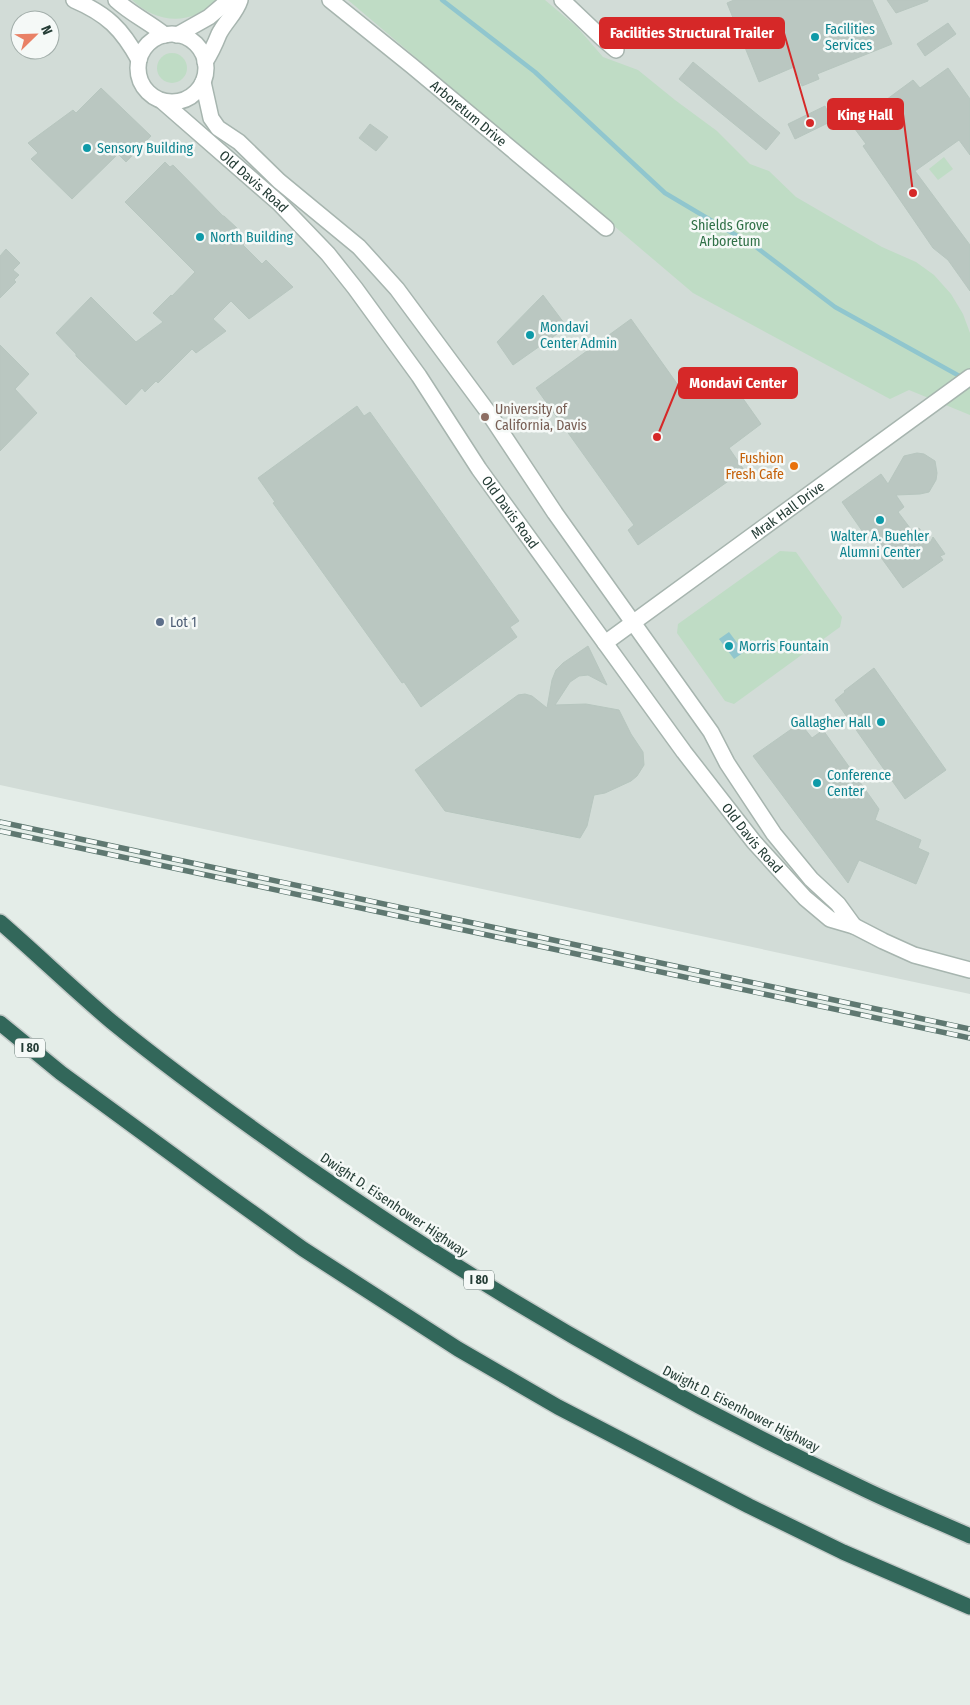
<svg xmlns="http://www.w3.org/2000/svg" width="970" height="1705" viewBox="0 0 970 1705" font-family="'Fira Sans Condensed',sans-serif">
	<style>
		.built { fill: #d2dcd7; fill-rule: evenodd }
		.green { fill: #bfdcc5 }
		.water { fill: #90c6ce }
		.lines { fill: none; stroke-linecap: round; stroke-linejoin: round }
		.stream { stroke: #90c6ce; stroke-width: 4.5 }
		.building { fill: #bac7c1; stroke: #b7c6bf }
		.minor-casing { stroke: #a7b5af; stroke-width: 18 }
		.tertiary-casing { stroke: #a7b5af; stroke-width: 18 }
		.motorway-casing { stroke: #c2c9c7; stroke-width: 18 }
		.minor { stroke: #fff; stroke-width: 15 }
		.tertiary { stroke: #fff; stroke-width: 15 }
		.motorway { stroke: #32675a; stroke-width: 15 }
		.rail-casing { stroke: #5f7871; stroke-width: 5.5 }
		.rail { stroke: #f5f9f7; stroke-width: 4; stroke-dasharray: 11; stroke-linecap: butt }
		.culture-dot { fill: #0f9aa8; stroke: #f5f9f7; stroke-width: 2 }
		.education-dot { fill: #8d6e63; stroke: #f5f9f7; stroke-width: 2 }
		.food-dot { fill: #e8710a; stroke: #f5f9f7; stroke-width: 2 }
		.service-dot { fill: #5c6f8a; stroke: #f5f9f7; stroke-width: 2 }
		.labels { text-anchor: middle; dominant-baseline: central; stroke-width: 5; stroke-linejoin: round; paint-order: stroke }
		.shield { fill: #f5f9f7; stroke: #637570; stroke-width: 1 }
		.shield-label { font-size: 12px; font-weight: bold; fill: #253d36 }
		.culture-label { font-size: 14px; fill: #0d838f; stroke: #f5f9f7; text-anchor: start }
		.street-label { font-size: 14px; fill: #253d36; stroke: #f5f9f7 }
		.park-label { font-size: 14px; fill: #317148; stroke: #f5f9f7 }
		.education-label { font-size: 14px; fill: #785e54; stroke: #f5f9f7; text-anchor: start }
		.food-label { font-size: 14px; fill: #c56008; stroke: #f5f9f7; text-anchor: end }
		.service-label { font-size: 14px; fill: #4e5e75; stroke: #f5f9f7; text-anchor: start }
		.leader { fill: none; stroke: #d62828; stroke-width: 2 }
		.callout-dot { fill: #d62828; stroke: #f5f9f7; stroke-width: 2 }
		.callout { fill: #d62828; stroke: #d62828; stroke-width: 2 }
		.callout-label { font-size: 15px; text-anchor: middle; font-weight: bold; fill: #fff }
	</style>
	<rect width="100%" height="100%" fill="#e4ede8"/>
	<path class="built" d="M 0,0 L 970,0 L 970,994 L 0,785 ZM 20,20 L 50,20 L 50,50 L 20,50 Z"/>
	<g class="green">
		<path d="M 132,0 L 216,0 C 192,26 157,24 132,0 Z"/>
		<polygon points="348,0 545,0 577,27 603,57 638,70 675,100 717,131 750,164 769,171 796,197 882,247 916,262 934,275 951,294 963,314 970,333 970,415 909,390 890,399 693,293"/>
		<circle cx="172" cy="68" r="15"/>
		<polygon points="944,157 953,169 938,180 929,169"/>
		<polygon points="780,551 796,552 842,617 840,627 734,704 725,701 677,633 678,624"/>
	</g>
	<polygon class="water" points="729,632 744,652 734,659 719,639"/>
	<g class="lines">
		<polyline class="stream" points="442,0 535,72 665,193 756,247 835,307 963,378"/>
	</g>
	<g class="building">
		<polygon points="734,0 872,0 892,44 817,74 819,79 802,86 794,67 759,82 727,3"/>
		<polygon points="887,0 928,0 928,1 896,13"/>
		<polygon points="948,23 956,34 925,56 917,44"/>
		<polygon points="693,62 780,133 766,150 679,79"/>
		<polygon points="948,68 970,99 970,155 959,140 915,171 970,245 970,291 948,260 933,248 863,146 866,144 852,125 913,80 920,88"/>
		<polygon points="101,88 151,136 126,162 118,154 72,199 31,159 38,153 28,143 73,110 76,113"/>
		<polygon points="825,106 832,121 795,139 788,124"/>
		<polygon points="370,124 388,137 376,151 359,138"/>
		<polygon points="165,162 170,167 173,165 223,216 224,216 238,229 235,232 245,242 243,245 262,264 266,260 293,287 249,319 231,301 213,319 226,331 196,353 192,349 158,383 156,381 145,392 142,388 126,405 76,356 76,354 56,333 91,297 136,342 163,322 153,313 171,295 172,296 195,272 125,202"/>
		<polygon points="6,249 20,263 13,270 19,275 14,280 16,282 0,298 0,256"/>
		<polygon points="543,295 567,327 513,365 497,342"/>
		<polygon points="631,319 683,392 724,375 730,384 732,383 761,424 729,448 744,470 638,545 628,530 634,525 536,388"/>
		<polygon points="0,345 29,374 15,389 37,413 0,451"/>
		<polygon points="357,406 364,416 370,412 519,621 510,627 517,637 421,707 404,682 402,683 273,503 275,502 258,478"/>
		<polygon points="917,453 924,454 935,461 937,473 936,480 929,492 920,494 896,495 904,507 898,512 913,532 919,528 930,543 933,537 945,554 940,556 943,560 903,588 880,556 886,551 871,530 865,535 842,502 881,474 888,484 904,456"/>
		<polygon points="588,646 607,685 588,675 579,676 570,682 555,705 586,704 619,710 631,734 643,752 644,765 637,776 631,781 605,793 594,795 587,826 580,838 445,811 415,770 518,695 525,694 532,696 547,708 552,680 556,670 563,663"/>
		<polygon points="874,668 946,770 905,799 835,700 845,692 844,691"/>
		<polygon points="800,723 812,738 823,730 879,809 875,820 921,840 918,848 929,853 916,884 859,860 848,883 753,756"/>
	</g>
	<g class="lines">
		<g class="minor-casing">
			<g id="minor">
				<path id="s1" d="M 330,0 L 412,66 L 606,228"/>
				<polyline points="562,0 603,39 616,50"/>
				<path id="s2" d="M 605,643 L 970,377"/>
			</g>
		</g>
		<g class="tertiary-casing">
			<g id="tertiary">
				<path d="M 74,0 C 107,14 122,29 139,60"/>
				<path d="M 116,0 C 131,14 149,22 165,35"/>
				<circle cx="172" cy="68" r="34"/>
				<polyline points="177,35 209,17 229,0"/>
				<path d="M 205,62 C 211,53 215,44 219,34 C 225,22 236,13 240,0"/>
				<polyline points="203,82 211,118 218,128 239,142 279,181 359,247 397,289 488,412 555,513 711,732 727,763 774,834 811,879 838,904 854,926"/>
				<path id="s3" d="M 162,101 L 279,203 L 328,254 L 355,288 L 419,376 L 479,469 L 684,752 L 754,842 L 805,898 L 830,919 L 854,926 L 883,941 L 914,955 L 970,970"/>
			</g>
		</g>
		<g class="motorway-casing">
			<g id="motorway">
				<path d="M 0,922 C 38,955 74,990 112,1022 C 177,1075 244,1123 313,1171 C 487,1292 672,1398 864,1489 C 899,1506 935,1520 970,1536"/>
				<polyline points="0,1023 61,1073 218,1188 303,1249 458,1349 558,1407 749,1506 843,1552 970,1607"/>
			</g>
		</g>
		<use href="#minor" class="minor"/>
		<use href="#tertiary" class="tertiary"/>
		<use href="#motorway" class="motorway"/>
		<g class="rail-casing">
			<g id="rail">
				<polyline points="0,822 970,1029"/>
				<polyline points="0,831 970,1038"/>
			</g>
		</g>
		<use href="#rail" class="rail"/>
	</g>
	<g class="culture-dot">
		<circle cx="815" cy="37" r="5"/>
		<circle cx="87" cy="148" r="5"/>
		<circle cx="200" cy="237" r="5"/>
		<circle cx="530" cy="335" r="5"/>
		<circle cx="880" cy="520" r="5"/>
		<circle cx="729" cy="646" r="5"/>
		<circle cx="881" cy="722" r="5"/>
		<circle cx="817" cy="783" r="5"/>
	</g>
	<circle class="education-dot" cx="485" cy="417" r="5"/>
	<circle class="food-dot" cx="794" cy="466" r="5"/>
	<circle class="service-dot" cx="160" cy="622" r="5"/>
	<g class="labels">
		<g class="shield">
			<rect x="15" y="1038.5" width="30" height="19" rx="4"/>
			<rect x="464" y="1270.5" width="30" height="19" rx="4"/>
		</g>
		<g class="shield-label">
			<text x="30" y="1048">I 80</text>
			<text x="479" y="1280">I 80</text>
		</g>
		<g class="culture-label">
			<text x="825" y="29">Facilities<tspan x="825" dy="16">Services</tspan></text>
			<text x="97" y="148">Sensory Building</text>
			<text x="210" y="237">North Building</text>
			<text x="540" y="327">Mondavi<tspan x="540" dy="16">Center Admin</tspan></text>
			<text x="880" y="536" text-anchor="middle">Walter A. Buehler<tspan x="880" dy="16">Alumni Center</tspan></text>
			<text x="739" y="646">Morris Fountain</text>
			<text x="871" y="722" text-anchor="end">Gallagher Hall</text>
			<text x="827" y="775">Conference<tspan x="827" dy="16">Center</tspan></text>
		</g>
		<g class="street-label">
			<text stroke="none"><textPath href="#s1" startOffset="179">Arboretum Drive</textPath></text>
			<text stroke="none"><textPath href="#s3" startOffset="122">Old Davis Road</textPath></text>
			<text stroke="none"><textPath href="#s2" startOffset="226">Mrak Hall Drive</textPath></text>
			<text stroke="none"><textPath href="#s3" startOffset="542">Old Davis Road</textPath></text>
			<text stroke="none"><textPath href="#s3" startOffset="948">Old Davis Road</textPath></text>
			<text transform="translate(394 1205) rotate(34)">Dwight D. Eisenhower Highway</text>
			<text transform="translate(741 1409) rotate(27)">Dwight D. Eisenhower Highway</text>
		</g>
		<g class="park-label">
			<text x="730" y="225">Shields Grove<tspan x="730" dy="16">Arboretum</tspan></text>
		</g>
		<g class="education-label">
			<text x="495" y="409">University of<tspan x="495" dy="16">California, Davis</tspan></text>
		</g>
		<g class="food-label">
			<text x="784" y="458">Fushion<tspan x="784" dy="16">Fresh Cafe</tspan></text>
		</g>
		<g class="service-label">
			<text x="170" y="622">Lot 1</text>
		</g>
	</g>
	<path class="leader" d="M810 123L784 33M913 193L903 114M657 437L679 383"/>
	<g class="callout-dot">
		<circle cx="810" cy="123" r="5"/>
		<circle cx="913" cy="193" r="5"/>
		<circle cx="657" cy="437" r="5"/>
	</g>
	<g class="callout">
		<rect x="600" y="18" width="184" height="30" rx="5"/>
		<rect x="828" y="99" width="75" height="30" rx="5"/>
		<rect x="679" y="368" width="118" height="30" rx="5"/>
	</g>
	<g class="callout-label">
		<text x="692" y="38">Facilities Structural Trailer</text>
		<text x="865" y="120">King Hall</text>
		<text x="738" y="388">Mondavi Center</text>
	</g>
	<g transform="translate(35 35) rotate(67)"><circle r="24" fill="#f5f9f7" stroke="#a2aeaa"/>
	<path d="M0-4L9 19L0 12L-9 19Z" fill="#e98166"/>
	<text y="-8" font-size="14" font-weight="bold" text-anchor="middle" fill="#253d36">N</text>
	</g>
</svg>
